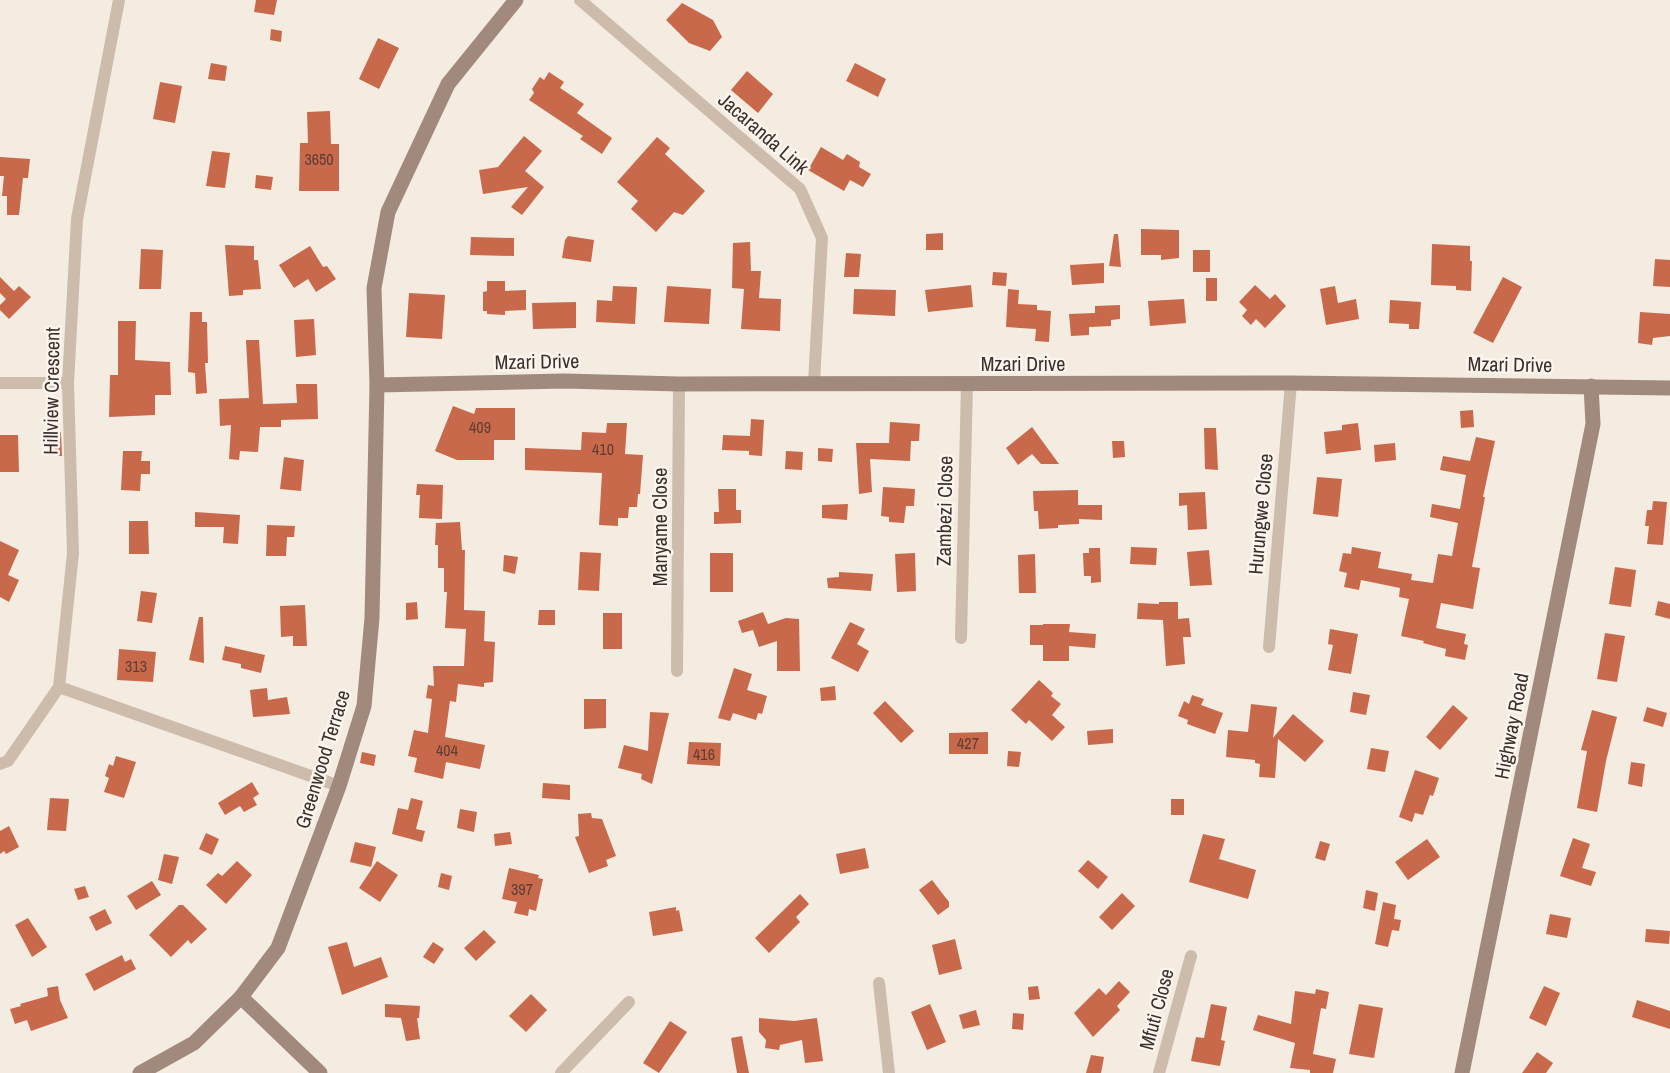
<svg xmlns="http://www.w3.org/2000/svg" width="1670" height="1073" viewBox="0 0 1670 1073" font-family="'Archivo Narrow',sans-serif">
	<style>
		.building { fill: #c8694b }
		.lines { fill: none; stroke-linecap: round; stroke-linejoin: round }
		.street { stroke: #cdbbac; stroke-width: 12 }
		.secondary { stroke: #a18a7d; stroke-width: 15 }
		.labels { text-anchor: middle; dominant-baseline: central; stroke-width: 5; stroke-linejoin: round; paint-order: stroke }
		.number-label { font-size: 16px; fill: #5e3e33 }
		.street-label { font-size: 20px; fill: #3b302b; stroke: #fbf5ee }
	</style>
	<rect width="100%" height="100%" fill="#f4ebe1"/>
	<g class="building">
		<polygon points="256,0 277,0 274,15 254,12"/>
		<polygon points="682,3 713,20 722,37 710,51 689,43 666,20"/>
		<polygon points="271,29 282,31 281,42 270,40"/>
		<polygon points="378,38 399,48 379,89 359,79"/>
		<polygon points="211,63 227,66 225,81 208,79"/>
		<polygon points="855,63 886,79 878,97 846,81"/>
		<polygon points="747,71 773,94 758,113 731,90"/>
		<polygon points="549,72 564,82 560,88 584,104 577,113 612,138 602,154 580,139 583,136 529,100 534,93 532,89 540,77 544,80"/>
		<polygon points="160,82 182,86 175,123 153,119"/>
		<polygon points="330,111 331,144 339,144 339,191 299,191 300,143 308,143 307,112"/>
		<polygon points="524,136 542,151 525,171 544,187 522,215 511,207 528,187 483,194 479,170 498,167"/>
		<polygon points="657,137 670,148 665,154 705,191 683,215 674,212 656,232 631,209 638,201 617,182"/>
		<polygon points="821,147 843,160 847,154 860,162 859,167 871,174 863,187 850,180 844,191 808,170"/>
		<polygon points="212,151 230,153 225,188 206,186"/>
		<polygon points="0,157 30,159 28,178 23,178 19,215 7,215 7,196 2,196 4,176 0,176"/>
		<polygon points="256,175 273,177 271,190 255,188"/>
		<polygon points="1141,229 1179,230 1179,258 1161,260 1161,255 1141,255"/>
		<polygon points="943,233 943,250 926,250 926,234"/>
		<polygon points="1114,234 1118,234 1121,267 1109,266"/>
		<polygon points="568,236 594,240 591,262 562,258 565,240"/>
		<polygon points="471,237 514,238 514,256 470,255"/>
		<polygon points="750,242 751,271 761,271 759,298 781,299 780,331 741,329 744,289 732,288 733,243"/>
		<polygon points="1432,244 1470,246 1470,261 1472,261 1471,291 1456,290 1456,286 1431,285"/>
		<polygon points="225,245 254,246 254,260 258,260 261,289 243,290 243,295 229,296"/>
		<polygon points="310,246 323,267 327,266 336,279 316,292 308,279 294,288 279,265"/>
		<polygon points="141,249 163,250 161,289 139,289"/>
		<rect x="1193" y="250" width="17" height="22"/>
		<polygon points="846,253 861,254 859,277 844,277"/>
		<polygon points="1655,259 1670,260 1670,287 1653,286"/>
		<polygon points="1104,263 1104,283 1072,285 1070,265"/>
		<polygon points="993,272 1007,273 1006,286 992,285"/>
		<polygon points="0,277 14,291 19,286 31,297 9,319 0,310 0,305 6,299 0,293"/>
		<polygon points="1503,277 1522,287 1493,343 1473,333"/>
		<rect x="1206" y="278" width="11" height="23"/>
		<polygon points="487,281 505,281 505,291 526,290 526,310 505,311 505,315 487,314 487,311 483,311 483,292 487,291"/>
		<polygon points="971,285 973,307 928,312 925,290"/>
		<polygon points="1255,285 1270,299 1275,294 1286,306 1265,328 1256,319 1251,325 1242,316 1247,310 1239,302"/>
		<polygon points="613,286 637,287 635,324 596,322 597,300 612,301"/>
		<polygon points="667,286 711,289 709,324 664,322"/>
		<polygon points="1335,286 1338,303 1356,299 1359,319 1326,325 1320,289"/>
		<polygon points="854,289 896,290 895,316 853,314"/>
		<polygon points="1008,289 1019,290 1018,304 1037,305 1037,310 1051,311 1049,342 1035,341 1036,329 1006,327"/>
		<polygon points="409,293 445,295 442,339 406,337"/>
		<polygon points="1184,299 1186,323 1150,326 1148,301"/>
		<polygon points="1390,300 1421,302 1419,329 1409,329 1409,324 1389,323"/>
		<polygon points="576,302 576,328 533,329 532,303"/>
		<polygon points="1120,305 1120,319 1111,320 1111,326 1089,327 1089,335 1071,336 1069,314 1095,313 1095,306"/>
		<polygon points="190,312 202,312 202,322 207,322 208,363 205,363 207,393 196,394 195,373 188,372"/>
		<polygon points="1640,312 1670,314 1670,336 1653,338 1652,345 1638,343"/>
		<polygon points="314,319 316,355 296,357 294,320"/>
		<polygon points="118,321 136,321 135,360 170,362 171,395 155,395 155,415 109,417 110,375 118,375"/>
		<polygon points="246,340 259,340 263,404 297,403 296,384 317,384 318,419 281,420 281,427 260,427 258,452 240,451 239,460 229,459 231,425 220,426 219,399 249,398"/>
		<polygon points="453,406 474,414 476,408 515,408 515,440 494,440 494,460 457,460 435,451"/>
		<polygon points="1473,410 1474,427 1461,428 1460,411"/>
		<polygon points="751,419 764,420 762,456 749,455 749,451 722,450 723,435 750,436"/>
		<polygon points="890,422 920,424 919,441 911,441 910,461 870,459 872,492 859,494 856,443 889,443"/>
		<polygon points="607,423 627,423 625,454 643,455 640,494 638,494 637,507 629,507 628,518 618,518 618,526 599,525 602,473 525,470 525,448 581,450 582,432 606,433"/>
		<polygon points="1358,423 1361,450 1326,454 1324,432 1342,430 1342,425"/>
		<polygon points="1032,427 1059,464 1041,464 1032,454 1018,465 1006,448"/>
		<polygon points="1204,428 1216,428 1218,470 1205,469"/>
		<polygon points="61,432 62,456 49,456 48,433"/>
		<polygon points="0,435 18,435 19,472 0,472"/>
		<polygon points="1476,437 1495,441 1483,497 1485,497 1472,567 1480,568 1473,609 1441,603 1436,628 1466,634 1464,644 1468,645 1465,660 1445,656 1446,649 1423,643 1424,641 1401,636 1409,599 1399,597 1400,588 1361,580 1359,590 1344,587 1347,573 1339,571 1343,553 1351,554 1352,547 1381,552 1378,568 1412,574 1411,580 1433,583 1438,554 1452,556 1458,523 1430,517 1432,504 1460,509 1466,475 1440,470 1443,456 1470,461"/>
		<polygon points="1112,441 1124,441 1125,457 1113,458"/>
		<polygon points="1395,443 1396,460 1375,462 1374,445"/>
		<polygon points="818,448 833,449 832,462 818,461"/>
		<polygon points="123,451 142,451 141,461 150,461 150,474 141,474 140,491 121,490"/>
		<polygon points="786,451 803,452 802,470 785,469"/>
		<polygon points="284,457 304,460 301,491 280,489"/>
		<polygon points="1317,477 1342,479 1338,517 1313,514"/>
		<polygon points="417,484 443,485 442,519 419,518 420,495 416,495"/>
		<polygon points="883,487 915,489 914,506 906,506 904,523 889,522 889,517 881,516"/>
		<polygon points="718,489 736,489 736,510 741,510 741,523 714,524 714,512 719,512"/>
		<polygon points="1078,490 1078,505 1102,505 1102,520 1079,519 1079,524 1058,525 1058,528 1039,529 1038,511 1034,511 1033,491"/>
		<polygon points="1205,492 1207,529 1188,530 1187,505 1179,506 1179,493"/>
		<polygon points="1653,501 1667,502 1663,545 1647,544 1649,526 1645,526 1647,510 1652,510"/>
		<polygon points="848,504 847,520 822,518 822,505"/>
		<polygon points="195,512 240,515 238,544 223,543 224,527 195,527"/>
		<polygon points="129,521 148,521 149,554 129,554"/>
		<polygon points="460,522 462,550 465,550 464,610 485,611 484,641 495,642 493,682 484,683 484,687 458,684 456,702 450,701 445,737 485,745 480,769 446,762 443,779 414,772 417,758 408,756 414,730 428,733 432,699 426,698 428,685 434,686 433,666 464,666 466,629 445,628 447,592 444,592 444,568 438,568 438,545 435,545 436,523"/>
		<polygon points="267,525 295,526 294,537 287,537 286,556 266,556"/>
		<polygon points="0,541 19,550 8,575 19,580 9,602 0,597"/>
		<polygon points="1131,547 1157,548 1156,565 1130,564"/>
		<polygon points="1089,548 1100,548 1101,582 1091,583 1091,576 1084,576 1083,553 1089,553"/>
		<polygon points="1209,550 1212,585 1190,586 1187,552"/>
		<polygon points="580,552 601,553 599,591 578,590"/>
		<rect x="710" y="553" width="23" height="39"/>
		<polygon points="915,553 916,591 897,592 895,554"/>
		<polygon points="1035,554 1036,593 1019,593 1018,555"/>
		<polygon points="504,555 518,557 515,574 503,571"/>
		<polygon points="1615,567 1636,570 1631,607 1609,604"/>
		<polygon points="839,572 873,574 871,591 828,588 827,578 839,577"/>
		<polygon points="141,591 157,593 152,623 137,621"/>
		<polygon points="1658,601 1670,604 1670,619 1655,615"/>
		<polygon points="417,602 418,619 406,620 406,603"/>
		<polygon points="1159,602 1178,602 1178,619 1189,618 1191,637 1183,637 1185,664 1166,666 1163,620 1137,619 1138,603 1159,604"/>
		<polygon points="305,605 307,646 293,646 293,636 281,637 280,606"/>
		<polygon points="539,610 555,610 555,625 538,625"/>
		<polygon points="763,612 768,624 786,618 799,619 800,671 777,671 777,641 759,647 753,630 742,633 738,621"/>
		<rect x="603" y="613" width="19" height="36"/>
		<polygon points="199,617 203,617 204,663 189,660"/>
		<polygon points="850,622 865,629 857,644 869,651 858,672 831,658"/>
		<polygon points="1043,624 1070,624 1069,632 1096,634 1095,648 1069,646 1069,661 1043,661 1043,645 1030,645 1030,625 1043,625"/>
		<polygon points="1330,629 1358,634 1351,674 1328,670 1333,645 1328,644"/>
		<polygon points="1605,633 1625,636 1617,682 1597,679"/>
		<polygon points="225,646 265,655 261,673 241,668 241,664 222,660"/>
		<polygon points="119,649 156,652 153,682 117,680"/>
		<polygon points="734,668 752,674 747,690 767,696 762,714 758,713 756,720 733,713 730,721 718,718"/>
		<polygon points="1039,680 1053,693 1051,696 1061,704 1052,715 1065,727 1052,741 1029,720 1026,724 1011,710"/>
		<polygon points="835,686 836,700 821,701 820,688"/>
		<polygon points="267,688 268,700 287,697 290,714 253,717 250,690"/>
		<polygon points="1353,692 1370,695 1366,715 1350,712"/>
		<polygon points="1192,695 1204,699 1201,705 1223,713 1215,734 1187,724 1188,720 1178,716 1184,701 1189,704"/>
		<polygon points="584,699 606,699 606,728 584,729"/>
		<polygon points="885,701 914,731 901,743 873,713"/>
		<polygon points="1251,704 1277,707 1273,738 1293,714 1324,741 1305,762 1278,739 1275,778 1259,777 1260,764 1255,763 1255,760 1226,757 1228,730 1248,732"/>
		<polygon points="1453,705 1468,718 1440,750 1426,737"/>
		<polygon points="1647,707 1667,713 1663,727 1643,721"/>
		<polygon points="1592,710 1617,717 1606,761 1597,812 1577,808 1587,751 1581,750"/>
		<polygon points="650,712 669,713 652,784 641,779 642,774 618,768 624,745 648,751"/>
		<polygon points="1113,729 1113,743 1088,745 1087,731"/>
		<polygon points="988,732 988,754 949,754 949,733"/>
		<polygon points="689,742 721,743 720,766 687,764"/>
		<polygon points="1371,748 1389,751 1385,772 1367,769"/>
		<polygon points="1008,751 1021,752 1019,767 1007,766"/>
		<polygon points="362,752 376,755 374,766 360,763"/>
		<polygon points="116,756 136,762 124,798 104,792 109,778 105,776 109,764 113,766"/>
		<polygon points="1631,762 1645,764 1642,787 1628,784"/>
		<polygon points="1415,770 1439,778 1433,796 1430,795 1423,815 1415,813 1412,822 1399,817"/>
		<polygon points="252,782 259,794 253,798 257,805 244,812 240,806 225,815 218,803"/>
		<polygon points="543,783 570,785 570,800 542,798"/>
		<polygon points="50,798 69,799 66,831 47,830"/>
		<polygon points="411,798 423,801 416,829 425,831 422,842 392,834 398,808 408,810"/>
		<rect x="1171" y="799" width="13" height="16"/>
		<polygon points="460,809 477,812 474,832 457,828"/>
		<polygon points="591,813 592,818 602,819 616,856 606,860 608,866 589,873 575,837 579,836 578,814"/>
		<polygon points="9,826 19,847 6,854 4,851 0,854 0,831"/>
		<polygon points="510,832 512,844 495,846 494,834"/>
		<polygon points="206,833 219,839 212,855 199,849"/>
		<polygon points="1203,834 1225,839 1219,859 1256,870 1248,899 1189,882"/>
		<polygon points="1573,838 1590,844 1582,868 1596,872 1591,886 1560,876"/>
		<polygon points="1427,839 1440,857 1408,880 1395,862"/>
		<polygon points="1320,841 1330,844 1325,861 1315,858"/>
		<polygon points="355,842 376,847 371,867 350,862"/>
		<polygon points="865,848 869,868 840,874 836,854"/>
		<polygon points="164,854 179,857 172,884 158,880"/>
		<polygon points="1088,860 1108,877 1098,889 1078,871"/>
		<polygon points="237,861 252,875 226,904 206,885 218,873 222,876"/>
		<polygon points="377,861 398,875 380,902 359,888"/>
		<polygon points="509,868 539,875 538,878 543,879 536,911 529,909 528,916 514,913 517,902 502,899"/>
		<polygon points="441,873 452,876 449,890 438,887"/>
		<polygon points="932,880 949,902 949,907 938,915 919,890"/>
		<polygon points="152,881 161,895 136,910 127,896"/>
		<polygon points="85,886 89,897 78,900 74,889"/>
		<polygon points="1366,890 1378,893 1375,911 1363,908"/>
		<polygon points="1122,893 1135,906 1112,930 1099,917"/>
		<polygon points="800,894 809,904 796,917 800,922 769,953 755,938"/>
		<polygon points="1383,902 1396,905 1394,919 1401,920 1399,931 1392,930 1388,947 1375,944"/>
		<polygon points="179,905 183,905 207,929 191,944 188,940 171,957 149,935"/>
		<polygon points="676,907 676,911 679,910 683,931 653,936 649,912"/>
		<polygon points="105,909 112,923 96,931 89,917"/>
		<polygon points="1550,914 1571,918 1567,938 1546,934"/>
		<polygon points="28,918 47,947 32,957 15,925"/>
		<polygon points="1646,929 1670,931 1669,944 1645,942"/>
		<polygon points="484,930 496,942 476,961 464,948"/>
		<polygon points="955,939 962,969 939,975 932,945"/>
		<polygon points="347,942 354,967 381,957 388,977 342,995 328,947"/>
		<polygon points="433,942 444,949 434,964 423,957"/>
		<polygon points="122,955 125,962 131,959 136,969 94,991 85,974"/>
		<polygon points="1119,981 1130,992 1117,1006 1120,1010 1093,1037 1074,1013 1099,988 1106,995"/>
		<polygon points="58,986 60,1000 68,1018 31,1031 27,1020 15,1024 10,1009 21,1006 20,1004 48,996 47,988"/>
		<polygon points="1038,986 1040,999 1029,1000 1028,987"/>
		<polygon points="1544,986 1560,993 1546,1026 1529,1018"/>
		<polygon points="1316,989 1329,992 1326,1009 1321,1008 1313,1054 1336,1059 1333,1073 1310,1073 1310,1070 1290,1068 1295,1043 1253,1030 1258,1015 1291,1024 1295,991 1315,994"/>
		<polygon points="531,994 547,1010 526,1032 509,1016"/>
		<polygon points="1637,1000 1670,1011 1670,1029 1632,1017"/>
		<polygon points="385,1004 420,1006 419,1018 417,1018 420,1039 406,1041 401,1018 385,1017"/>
		<polygon points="930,1004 946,1042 927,1050 911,1012"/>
		<polygon points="1211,1004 1227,1007 1221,1040 1225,1041 1220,1066 1191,1061 1196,1037 1204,1038"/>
		<polygon points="1359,1004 1383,1008 1374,1058 1349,1054"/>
		<polygon points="976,1010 980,1025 963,1029 959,1015"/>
		<polygon points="1013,1013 1024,1014 1023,1030 1012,1029"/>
		<polygon points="759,1018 794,1021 817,1018 823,1061 805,1063 802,1040 780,1045 779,1050 765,1048 766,1040 759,1032"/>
		<polygon points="670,1021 687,1032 659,1073 643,1063"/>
		<polygon points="742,1036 749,1073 737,1073 731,1038"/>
		<polygon points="1537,1052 1553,1063 1546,1073 1522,1073"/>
		<polygon points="1091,1055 1104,1057 1101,1073 1086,1073"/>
	</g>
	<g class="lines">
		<g class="street">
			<polyline points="580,0 800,189 822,238 814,382"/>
			<polyline points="0,383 68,383"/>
			<polyline points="961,638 967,384"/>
			<polyline points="1269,647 1291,383"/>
			<polyline points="677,671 679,384"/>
			<polyline points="59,687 339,786"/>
			<polyline points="0,764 8,761 59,687 73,553 68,383 77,219 119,0"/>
			<polyline points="879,983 889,1073"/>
			<polyline points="561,1073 629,1002"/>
			<polyline points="1159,1073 1191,956"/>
		</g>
		<g class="secondary">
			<polyline points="377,385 564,381 679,384 1291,383 1670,388"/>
			<polyline points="241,997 320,1073"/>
			<polyline points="140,1073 194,1043 241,997 278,948 339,786 364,706 372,618 377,385 374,288 388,212 448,84 516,0"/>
			<polyline points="1462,1073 1593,424 1591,386"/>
		</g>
	</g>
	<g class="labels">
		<g class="number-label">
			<text x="319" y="159">3650</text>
			<text x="480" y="427">409</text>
			<text x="603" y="449">410</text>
			<text x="136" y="666">313</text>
			<text x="968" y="743">427</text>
			<text x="447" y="750">404</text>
			<text x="704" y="754">416</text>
			<text x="522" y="889">397</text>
		</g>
		<g class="street-label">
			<text transform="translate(764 133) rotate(41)">Jacaranda Link</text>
			<text transform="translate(537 361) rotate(-1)">Mzari Drive</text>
			<text x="1023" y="363">Mzari Drive</text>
			<text transform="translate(1510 364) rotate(1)">Mzari Drive</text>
			<text transform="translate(51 391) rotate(-89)">Hillview Crescent</text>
			<text transform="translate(944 511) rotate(-89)">Zambezi Close</text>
			<text transform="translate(1260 514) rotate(-85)">Hurungwe Close</text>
			<text transform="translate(659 527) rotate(-90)">Manyame Close</text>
			<text transform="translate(1511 726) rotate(-79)">Highway Road</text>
			<text transform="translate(322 759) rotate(-73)">Greenwood Terrace</text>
			<text transform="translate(1156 1009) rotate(-75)">Mfuti Close</text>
		</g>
	</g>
</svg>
